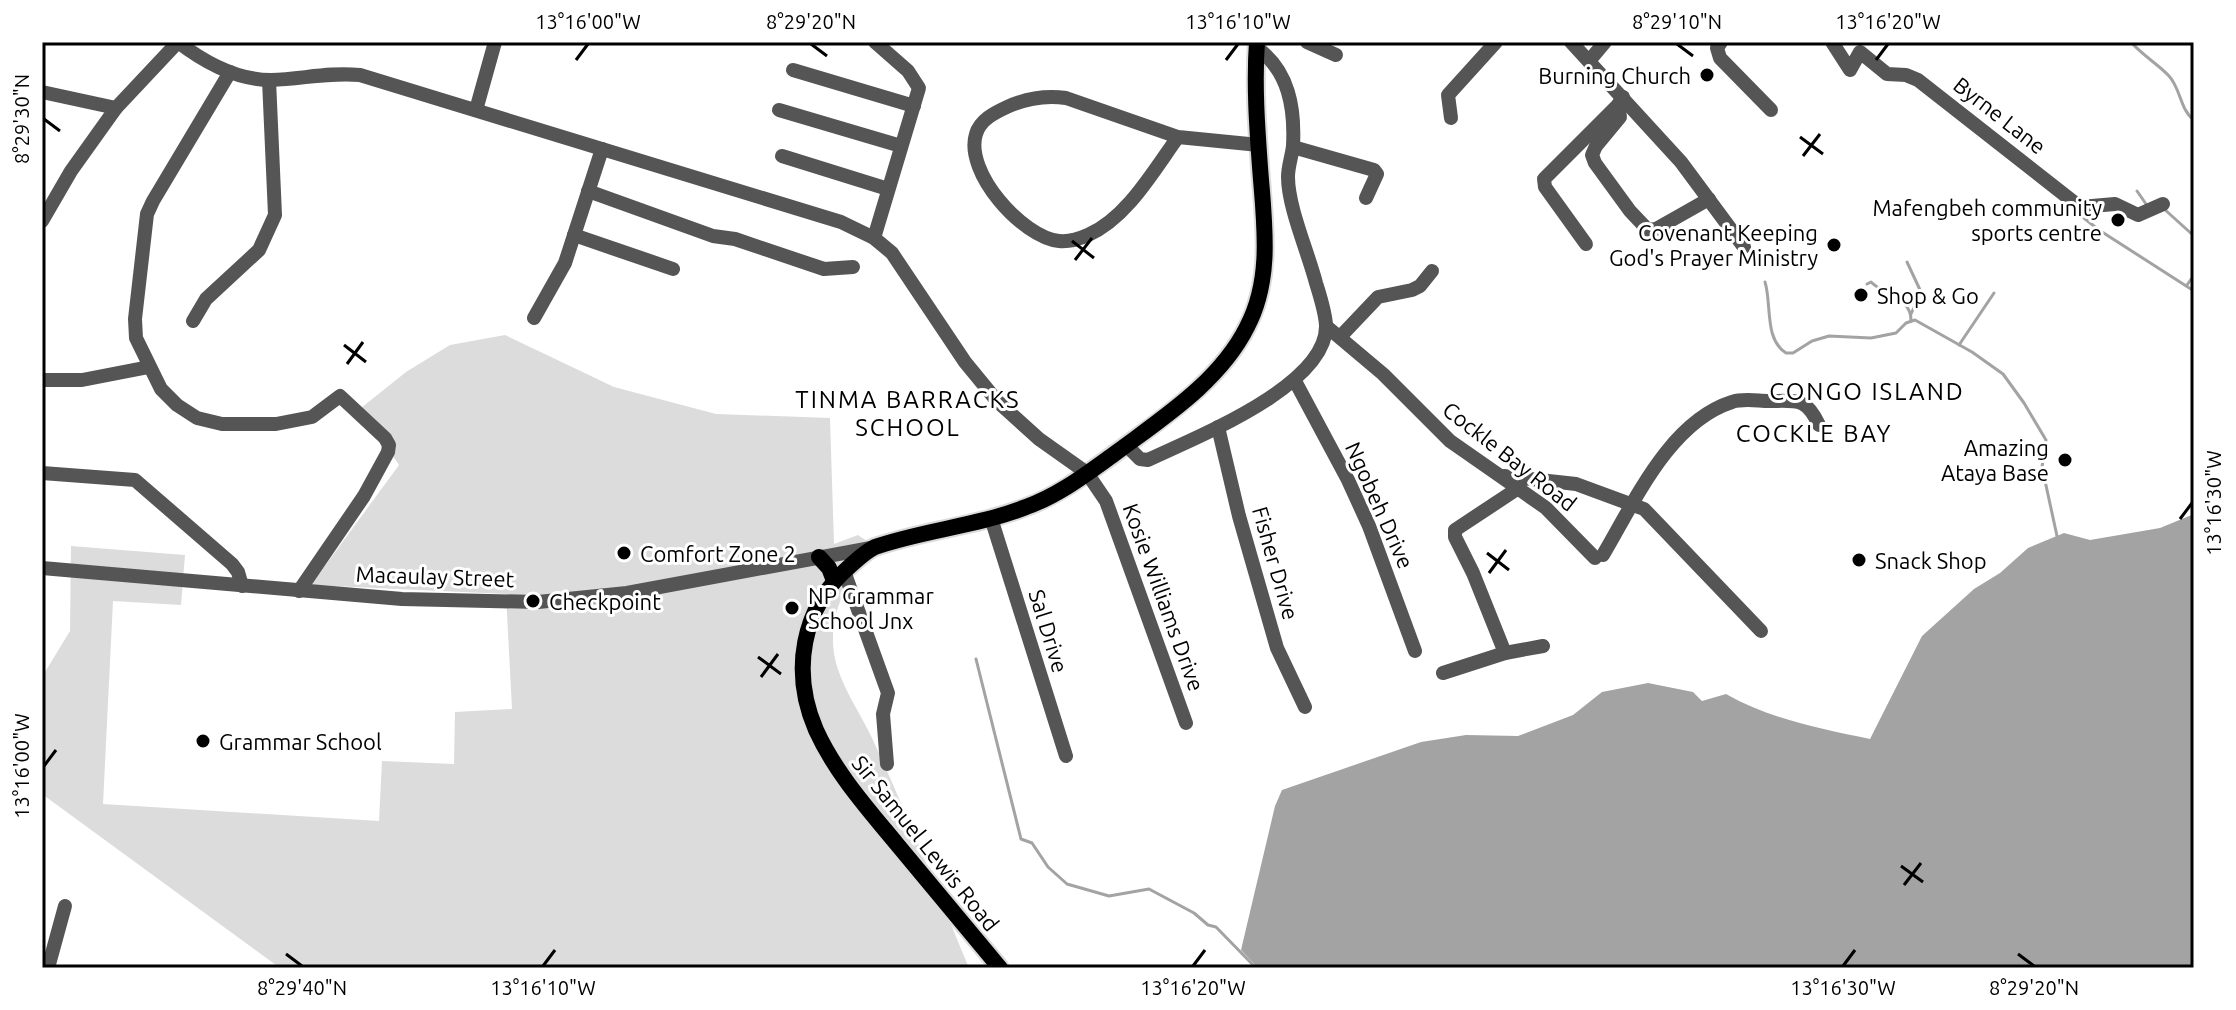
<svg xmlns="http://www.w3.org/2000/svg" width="2236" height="1010" viewBox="0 0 2236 1010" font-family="Ubuntu,sans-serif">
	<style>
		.green { fill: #dcdcdc }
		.water { fill: #a3a3a3 }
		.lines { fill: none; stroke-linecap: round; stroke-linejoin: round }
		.stream { stroke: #a3a3a3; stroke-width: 3 }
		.major-casing { stroke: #dbdbdb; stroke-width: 20 }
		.minor { stroke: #555; stroke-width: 14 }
		.major { stroke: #000; stroke-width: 16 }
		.ticks { fill: none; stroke: #000; stroke-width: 3 }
		.poi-dot { fill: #000; stroke: #fff; stroke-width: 3 }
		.labels { text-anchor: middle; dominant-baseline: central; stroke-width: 6; stroke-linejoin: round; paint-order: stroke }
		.poi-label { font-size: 22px; fill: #000; stroke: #fff; text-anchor: start }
		.street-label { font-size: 22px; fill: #000; stroke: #fff }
		.neighbourhood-label { font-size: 24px; letter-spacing: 2px; fill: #000; stroke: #fff }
		.neatline { fill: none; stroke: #000; stroke-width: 3 }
		.ticks-label { font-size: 20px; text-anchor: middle; fill: #000 }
	</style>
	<rect width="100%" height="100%" fill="#fff"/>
	<path class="green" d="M 505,335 L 614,387 L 716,414 L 830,418 L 834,544 L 858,535 L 867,541 L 869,548 C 850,577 832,607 833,643 C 834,677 858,708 872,738 C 907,813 937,891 969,968 L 280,968 L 42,794 L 42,677 L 70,631 L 71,546 L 185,555 L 181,605 L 113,601 L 103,804 L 379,821 L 382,761 L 454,764 L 455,712 L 512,709 L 506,594 L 311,585 L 399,465 L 361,408 L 406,372 L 450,345 Z"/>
	<path class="water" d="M 2194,514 L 2194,968 L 1258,968 L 1241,950 L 1275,806 L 1282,790 L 1421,742 L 1466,735 L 1518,736 L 1573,715 L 1602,692 L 1648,683 L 1693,692 L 1702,701 L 1726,694 C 1770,719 1821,729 1870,739 L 1922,636 L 1974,589 L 2000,573 L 2028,548 L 2064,533 L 2090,540 L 2160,528 Z"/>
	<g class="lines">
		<g class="stream">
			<path d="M 2131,42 C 2142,55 2158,64 2169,76 C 2181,89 2180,110 2194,120"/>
			<polyline points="2137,191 2146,204"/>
			<polyline points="2163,208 2194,236"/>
			<polyline points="2075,211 2099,230 2194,291"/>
			<polyline points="1907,262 1921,292 1911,314"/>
			<path d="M 1765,282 C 1772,305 1764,339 1786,353 L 1793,353 L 1812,341 L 1829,336 L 1871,338 L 1896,333 L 1906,323 L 1915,320 L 1972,352 L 2003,374 L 2024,403 L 2046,440 L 2042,467 L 2057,536"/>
			<path d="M 1867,284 L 1871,282 C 1885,296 1912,298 1911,321"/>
			<polyline points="2187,285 2194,275"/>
			<polyline points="1959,345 1994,293"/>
			<polyline points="976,659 1021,839 1032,843 1048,867 1067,884 1109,896 1149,889 1194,913 1208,925 1216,927 1256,968"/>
		</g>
		<g class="major-casing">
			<g id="major">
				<polyline points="819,557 829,568 834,581"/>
				<path d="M 1000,968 C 965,926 930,884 896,843 C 867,808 835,772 816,730 C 791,672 801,608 850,566 C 858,559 866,551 875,547 C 924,530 978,526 1026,507 C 1060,495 1089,472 1117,452 C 1164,417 1220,381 1247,327 C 1273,278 1264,221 1260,167 C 1257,126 1254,83 1257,42"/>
			</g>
		</g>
		<g class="minor">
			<path d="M 178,42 C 204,62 237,80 271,80 C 303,79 327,72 360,75 L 841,222 L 874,238 L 892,253 L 965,362 L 997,401 L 1039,439 L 1087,473 L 1106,501 L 1186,723"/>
			<polyline points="1307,42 1336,55"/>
			<polyline points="1571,42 1681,162 1744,247"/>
			<polyline points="1721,42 1717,48 1720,58 1771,110"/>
			<polyline points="1832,42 1850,70 1860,52 1887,74 1906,75 1918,80 2080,207 2115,204 2138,215 2163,204"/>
			<polyline points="1589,61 1605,42"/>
			<polyline points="793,70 914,106"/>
			<polyline points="230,72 153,201 147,214 135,319 136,338 161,389 177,405 197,418 222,424 276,424 312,417 340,396 385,438 389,445 388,452 364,496 299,591"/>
			<polyline points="42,92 116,108"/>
			<polyline points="1623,97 1618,105 1620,117 1596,146 1592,155 1595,163 1630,211 1648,230 1656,229 1709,199"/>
			<polyline points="476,110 495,42"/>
			<polyline points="779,110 901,146"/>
			<polyline points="1451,118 1448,95 1496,42"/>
			<path d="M 1178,137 C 1154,170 1127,218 1088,235 C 1079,239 1069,242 1059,241 C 1022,237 964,172 976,134 C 980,120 994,113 1007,107 C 1027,98 1045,95 1066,98 L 1178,137 L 1259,145"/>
			<polyline points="1293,147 1374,170 1377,174 1366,198"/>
			<polyline points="782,156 888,189"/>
			<polyline points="588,191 713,236 735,239 824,269 853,267"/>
			<polyline points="42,221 71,171 116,108 178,42"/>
			<polyline points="574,235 673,269"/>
			<polyline points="874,238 919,88 908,71 875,42"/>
			<polyline points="1586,244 1545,187 1544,179 1618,105"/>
			<polyline points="534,318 565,263 602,149"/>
			<polyline points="193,321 206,299 259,250 275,215 269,80"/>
			<polyline points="1326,326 1383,374 1450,441 1546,508 1595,558"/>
			<polyline points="1340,337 1378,297 1412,290 1420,286 1432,271"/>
			<polyline points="42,380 82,380 149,367"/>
			<polyline points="1295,381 1348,480 1369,526 1415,651"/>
			<polyline points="1218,427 1239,516 1277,648 1305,707"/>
			<path d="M 1126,445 L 1140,459 L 1148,460 C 1194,438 1328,386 1326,325 C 1325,311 1320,296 1316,283 C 1308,252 1288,207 1288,177 C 1288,166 1292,156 1293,146 C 1295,108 1289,71 1257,48"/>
			<polyline points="42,473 135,480 232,564 238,572 242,586"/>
			<polyline points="1504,476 1576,484 1644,509 1761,631"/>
			<polyline points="991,518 1066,756"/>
			<path d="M 1603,555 C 1634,503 1669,422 1732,402 C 1743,398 1758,401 1769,401 C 1797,401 1806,397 1819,425"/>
			<polyline points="42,568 402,599 538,602 627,593 871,548"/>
			<polyline points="844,571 888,693 883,714 887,764"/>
			<polyline points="1505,653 1473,573 1455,537 1455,530 1520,487"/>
			<polyline points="1443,673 1505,653 1543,646"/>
			<polyline points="48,968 65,906"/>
		</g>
		<use href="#major" class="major"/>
	</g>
	<path class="ticks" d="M 811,44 L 827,56M 1677,44 L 1693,56M 576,60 L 588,44M 1226,60 L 1238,44M 1876,60 L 1888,44M 44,119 L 60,131M 1800,137 L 1823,154M 1803,156 L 1820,134M 1072,241 L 1094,258M 1075,260 L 1092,238M 344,345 L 366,362M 347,364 L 363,342M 2180,519 L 2192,503M 1487,553 L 1509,570M 1489,573 L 1506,550M 758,657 L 781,674M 761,677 L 778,654M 44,766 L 56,750M 1901,866 L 1923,882M 1904,885 L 1921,863M 286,954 L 302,966M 2018,954 L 2034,966M 543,966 L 555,950M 1193,966 L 1205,950M 1843,966 L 1855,950"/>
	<g class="poi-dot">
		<circle cx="1707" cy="75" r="8"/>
		<circle cx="2118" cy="220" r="8"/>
		<circle cx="1834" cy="245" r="8"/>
		<circle cx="1861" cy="295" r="8"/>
		<circle cx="2065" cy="460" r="8"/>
		<circle cx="624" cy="553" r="8"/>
		<circle cx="1859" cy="560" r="8"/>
		<circle cx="533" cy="601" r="8"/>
		<circle cx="792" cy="608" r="8"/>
		<circle cx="203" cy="741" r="8"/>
	</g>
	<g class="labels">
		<g class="poi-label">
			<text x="1691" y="75" text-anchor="end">Burning Church</text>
			<text x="2102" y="207" text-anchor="end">Mafengbeh community<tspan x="2102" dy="25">sports centre</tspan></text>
			<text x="1818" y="232" text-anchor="end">Covenant Keeping<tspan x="1818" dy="25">God's Prayer Ministry</tspan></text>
			<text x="1877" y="295">Shop &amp; Go</text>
			<text x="2049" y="447" text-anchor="end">Amazing<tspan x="2049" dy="25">Ataya Base</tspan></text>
			<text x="640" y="553">Comfort Zone 2</text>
			<text x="1875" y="560">Snack Shop</text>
			<text x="808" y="595">NP Grammar<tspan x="808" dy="25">School Jnx</tspan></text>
			<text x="549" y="601">Checkpoint</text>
			<text x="219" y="741">Grammar School</text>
		</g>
		<g class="street-label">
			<text transform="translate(2000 115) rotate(38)">Byrne Lane</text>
			<text transform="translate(1510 456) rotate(38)">Cockle Bay Road</text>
			<text transform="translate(1380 505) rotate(66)">Ngobeh Drive</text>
			<text transform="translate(1276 563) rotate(74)">Fisher Drive</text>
			<text transform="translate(435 576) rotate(2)">Macaulay Street</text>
			<text transform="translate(1164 597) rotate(70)">Kosie Williams Drive</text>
			<text transform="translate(1049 631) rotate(73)">Sal Drive</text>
			<text transform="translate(926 843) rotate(51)">Sir Samuel Lewis Road</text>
		</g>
		<g class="neighbourhood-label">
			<text x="1867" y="391">CONGO ISLAND</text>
			<text x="908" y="399">TINMA BARRACKS<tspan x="908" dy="28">SCHOOL</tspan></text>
			<text x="1814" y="433">COCKLE BAY</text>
		</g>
	</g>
	<rect width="2236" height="1010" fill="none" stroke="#ffffff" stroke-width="88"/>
	<rect x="44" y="44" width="2148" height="922" class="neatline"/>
	<g class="ticks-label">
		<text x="588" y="29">13°16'00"W</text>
		<text x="811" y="29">8°29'20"N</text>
		<text x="1238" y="29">13°16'10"W</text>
		<text x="1677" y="29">8°29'10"N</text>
		<text x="1888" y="29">13°16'20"W</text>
		<text transform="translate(22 119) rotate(-90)" y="7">8°29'30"N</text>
		<text transform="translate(2214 503) rotate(-90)" y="7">13°16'30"W</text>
		<text transform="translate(22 766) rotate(-90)" y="7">13°16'00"W</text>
		<text x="302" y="995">8°29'40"N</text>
		<text x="543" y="995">13°16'10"W</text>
		<text x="1193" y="995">13°16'20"W</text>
		<text x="1843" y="995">13°16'30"W</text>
		<text x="2034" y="995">8°29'20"N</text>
	</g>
</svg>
